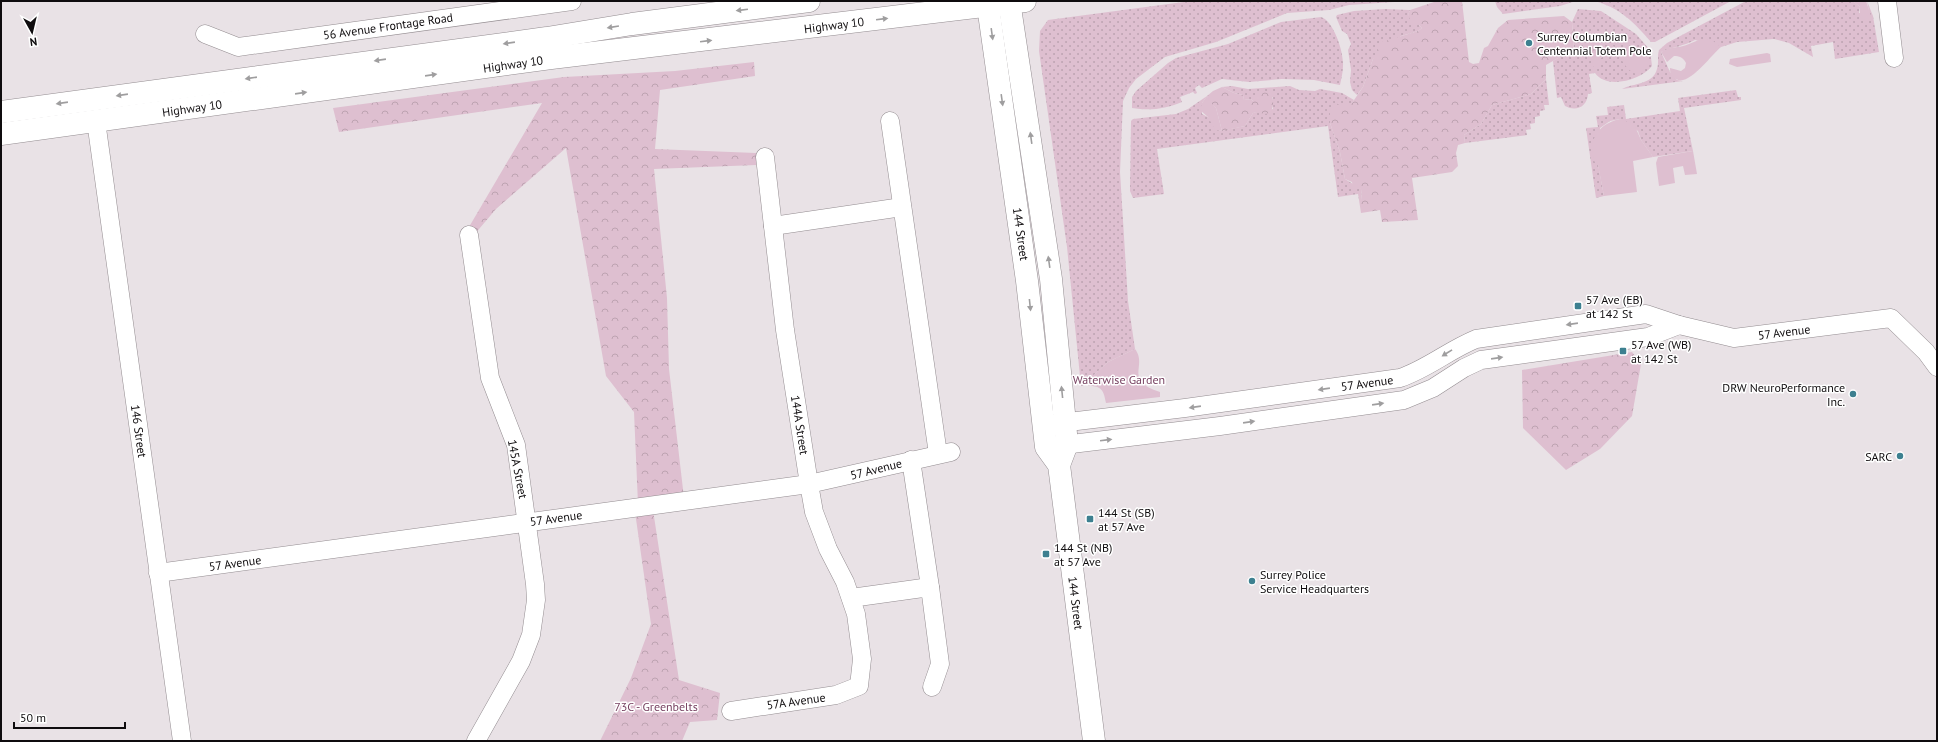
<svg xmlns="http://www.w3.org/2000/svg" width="1938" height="742" viewBox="0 0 1938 742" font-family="'PT Sans',sans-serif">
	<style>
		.grass { fill: url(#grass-dots) }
		.forest { fill: url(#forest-crowns) }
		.garden { fill: #debfd0 }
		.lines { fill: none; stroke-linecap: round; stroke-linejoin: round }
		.minor-casing { stroke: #938c90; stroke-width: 19 }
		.major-casing { stroke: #938c90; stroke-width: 23 }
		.highway-casing { stroke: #938c90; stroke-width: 23 }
		.minor { stroke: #fff; stroke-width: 18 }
		.major { stroke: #fff; stroke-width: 22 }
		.highway { stroke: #fff; stroke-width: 22 }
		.oneway { fill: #9f9e9f }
		.poi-dot { fill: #3d8090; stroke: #fff; stroke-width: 1.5 }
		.labels { text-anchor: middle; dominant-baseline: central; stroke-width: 3; stroke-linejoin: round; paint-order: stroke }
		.street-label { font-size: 12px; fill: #0f0c0e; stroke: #fff }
		.poi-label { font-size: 12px; fill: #0f0c0e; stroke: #fff; text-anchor: start }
		.park-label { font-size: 12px; fill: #774161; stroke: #fff }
	</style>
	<defs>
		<pattern id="grass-dots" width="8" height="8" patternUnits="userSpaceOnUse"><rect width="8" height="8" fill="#debfd0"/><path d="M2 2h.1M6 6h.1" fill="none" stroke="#bda3b1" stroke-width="1.8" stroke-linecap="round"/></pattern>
		<pattern id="forest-crowns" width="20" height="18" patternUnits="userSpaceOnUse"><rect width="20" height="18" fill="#debfd0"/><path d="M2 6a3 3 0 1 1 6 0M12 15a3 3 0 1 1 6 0" fill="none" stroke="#bda3b1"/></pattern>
	</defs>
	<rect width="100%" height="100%" fill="#e9e2e6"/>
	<g class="grass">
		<polygon points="1191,1 1409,1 1349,5 1329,10 1287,13 1216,42 1165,57 1136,79 1129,88 1123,101 1120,172 1128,301 1135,349 1108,362 1094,375 1084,376 1085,385 1081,386 1067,247 1039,51 1040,31 1048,20"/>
		<polygon points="1495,1 1576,1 1560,6 1503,14 1497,7"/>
		<path d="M 1594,1 L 1731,1 L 1655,42 L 1651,42 C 1635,23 1619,7 1594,1 Z"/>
		<path d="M 1746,1 L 1853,1 L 1860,7 L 1859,13 L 1869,11 L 1867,1 L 1873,16 L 1879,52 L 1835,59 L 1833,42 L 1811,46 L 1813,57 L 1789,43 L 1774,39 L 1737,42 L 1721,47 L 1695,40 C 1684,46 1673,47 1661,52 L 1670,72 L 1677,80 L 1683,81 L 1622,89 C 1633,83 1653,85 1657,69 C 1659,63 1657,56 1659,50 L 1667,43 Z"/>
		<polygon points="1385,9 1410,10 1408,15 1422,28 1418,31 1401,36 1373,59 1363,87 1357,95 1352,90 1350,82 1351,70 1348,50 1351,44 1347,34 1342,31 1336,17 1337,15 1354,11"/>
		<path d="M 1578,9 L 1601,11 L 1636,34 L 1650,50 L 1652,66 C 1641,80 1607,90 1595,73 L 1589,74 L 1592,93 L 1588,94 C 1587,107 1576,112 1565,106 L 1561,97 L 1557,98 L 1553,61 L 1574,49 L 1572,22 Z"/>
		<path d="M 1321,17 C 1334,21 1344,53 1343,66 C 1343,73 1341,79 1340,85 L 1314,80 L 1282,79 L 1249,82 L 1222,79 L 1202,88 L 1199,85 L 1195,88 L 1197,93 L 1195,94 L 1193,92 L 1180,97 L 1182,102 C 1165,109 1150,111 1132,108 L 1132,97 L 1136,91 L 1168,63 L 1176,58 L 1228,44 L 1281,22 Z"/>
		<polygon points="1546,79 1549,105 1544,105 1545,110 1540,111 1540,116 1535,117 1535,123 1530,124 1531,129 1526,130 1527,135 1465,143 1464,135 1481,124 1492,105 1531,94"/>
		<polygon points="1232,86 1248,89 1290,86 1299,90 1315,91 1320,89 1342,93 1354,100 1352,103 1339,103 1330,123 1340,152 1345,179 1361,189 1362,200 1359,200 1358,194 1338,197 1328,126 1157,149 1164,194 1133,198 1130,191 1131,121 1133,119 1176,114 1188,109 1207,96 1202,103 1202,114 1208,117 1220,131 1245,126 1253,113 1273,109 1273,97 1253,101 1251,99 1244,100 1243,95 1234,93 1222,87"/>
		<polygon points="1736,90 1738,97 1741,97 1741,100 1684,108 1693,151 1653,157 1641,140 1638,131 1620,119 1610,121 1600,128 1598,164 1604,196 1596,198 1586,128 1598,127 1596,116 1608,115 1607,107 1624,105 1626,119 1680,111 1678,98"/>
	</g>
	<g class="forest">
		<polygon points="1437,1 1462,1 1469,62 1473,64 1479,63 1484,48 1488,46 1498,28 1508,20 1564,16 1572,22 1574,49 1546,65 1546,79 1531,94 1492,105 1481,124 1464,135 1465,143 1458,145 1456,153 1458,166 1452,172 1412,178 1418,220 1382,222 1380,210 1361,213 1359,200 1362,200 1361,189 1353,188 1352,182 1345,179 1340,152 1330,123 1330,109 1339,103 1352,103 1363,87 1373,59 1382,42 1418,31 1422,28 1419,25 1413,25 1408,15 1410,10"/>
		<polygon points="754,62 755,76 660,90 655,149 756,153 756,165 654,169 667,298 669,369 684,498 638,504 634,412 606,376 566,148 496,209 474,235 469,227 542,103 339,132 333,108 564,77 675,71"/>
		<path d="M 1222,87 L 1234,93 L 1243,95 L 1244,100 L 1251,99 L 1253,101 L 1256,95 L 1263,92 L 1271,93 C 1274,100 1274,107 1270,113 C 1264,115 1259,112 1253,113 L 1245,126 L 1222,131 L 1216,108 L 1208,101 L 1207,96 L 1213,91 Z"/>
		<polygon points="1632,352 1641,364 1632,416 1600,449 1566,470 1523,428 1522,370"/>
		<polygon points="653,510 679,680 720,693 717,720 690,722 682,741 600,741 631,678 651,624 635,512"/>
	</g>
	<g class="garden">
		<polygon points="1853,1 1866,1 1871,16 1867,20 1860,17 1860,7"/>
		<path d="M 1705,39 L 1712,40 L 1721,47 C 1711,55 1689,87 1676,79 C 1671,77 1670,73 1670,68 L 1681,71 L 1685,68 L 1686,63 C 1683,57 1679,56 1674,56 L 1667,62 L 1661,52 C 1669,47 1675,48 1683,46 C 1691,44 1695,40 1705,39 Z"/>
		<path d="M 1613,46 L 1628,53 C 1642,43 1651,49 1649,66 L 1637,74 C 1623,70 1624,56 1611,52 L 1601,58 L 1598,66 L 1596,68 L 1592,66 L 1593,51 L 1601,47 Z"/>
		<polygon points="1767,53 1770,54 1771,62 1737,67 1729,64 1730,59"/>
		<polygon points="1207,96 1209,101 1216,108 1222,131 1215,130 1208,117 1200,110 1202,103"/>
		<path d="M 1620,119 L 1634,124 L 1641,140 L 1653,157 L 1633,161 L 1637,192 L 1604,196 L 1598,165 L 1596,165 C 1586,142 1597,124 1620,119 Z"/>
		<polygon points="1693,151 1697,174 1685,175 1683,166 1673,168 1675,183 1659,186 1656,163 1658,157"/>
		<path d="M 1135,349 C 1148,366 1123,380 1160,392 L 1160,397 L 1106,403 C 1103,387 1101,387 1085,385 L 1084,376 L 1094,375 L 1108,362 Z"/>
	</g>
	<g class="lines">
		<g class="minor-casing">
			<g id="minor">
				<polyline points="1887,1 1894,58"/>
				<polyline points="205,34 238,47 572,1"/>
				<polyline points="96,121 182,741"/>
				<polyline points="890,121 938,454"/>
				<polyline points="773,226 902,207"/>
				<polyline points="469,235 490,378 516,445 535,584 536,600 531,635 521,661 476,741"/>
				<path d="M 1052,424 L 1185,408 L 1400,378 C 1427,369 1449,350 1476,339 L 1646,314 L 1679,325 L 1734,338 L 1891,318 L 1926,352 L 1937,367"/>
				<polyline points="1055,446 1220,426 1404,400 1433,388 1464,368 1481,360 1648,337 1679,325"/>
				<polyline points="911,460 930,587"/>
				<polyline points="158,573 809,484 951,452"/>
				<polyline points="851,598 930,587 940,664 932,687"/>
				<polyline points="731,711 836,695 859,686 862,659 856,614 845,582 828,549 814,512 809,484 785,330 765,157"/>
			</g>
		</g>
		<g class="major-casing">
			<g id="major">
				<polyline points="989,1 988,6 1027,281 1046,447 1059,465 1094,741"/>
				<polyline points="1009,1 1051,279 1067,444 1059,465"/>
			</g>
		</g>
		<g class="highway-casing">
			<g id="highway">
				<polyline points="1,112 547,38 632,24 809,1"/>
				<polyline points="1,134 551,58 1025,1"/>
			</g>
		</g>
		<use href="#minor" class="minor"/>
		<use href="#major" class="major"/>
		<use href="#highway" class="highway"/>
	</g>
	<defs><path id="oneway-solid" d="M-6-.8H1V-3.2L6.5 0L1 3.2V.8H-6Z"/></defs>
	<g class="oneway">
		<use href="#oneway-solid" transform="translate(742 10) rotate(173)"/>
		<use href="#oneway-solid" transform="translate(882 19) rotate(-7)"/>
		<use href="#oneway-solid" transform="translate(613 27) rotate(171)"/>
		<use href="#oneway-solid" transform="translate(992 34) rotate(82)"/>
		<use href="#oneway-solid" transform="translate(706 41) rotate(-7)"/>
		<use href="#oneway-solid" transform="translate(509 43) rotate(172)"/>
		<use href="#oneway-solid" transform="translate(380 60) rotate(172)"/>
		<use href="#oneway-solid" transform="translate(431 75) rotate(-8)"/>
		<use href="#oneway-solid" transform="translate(251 78) rotate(172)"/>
		<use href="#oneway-solid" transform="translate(301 93) rotate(-8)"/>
		<use href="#oneway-solid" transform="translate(122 95) rotate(172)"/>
		<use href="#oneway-solid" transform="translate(1002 100) rotate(82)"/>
		<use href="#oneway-solid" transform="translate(62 103) rotate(172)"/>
		<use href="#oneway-solid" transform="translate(1031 138) rotate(-98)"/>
		<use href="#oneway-solid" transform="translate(1049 262) rotate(-98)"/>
		<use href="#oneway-solid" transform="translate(1030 305) rotate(84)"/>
		<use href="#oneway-solid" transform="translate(1572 324) rotate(172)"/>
		<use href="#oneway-solid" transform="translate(1447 353) rotate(148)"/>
		<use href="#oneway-solid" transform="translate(1497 358) rotate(-8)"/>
		<use href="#oneway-solid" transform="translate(1324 389) rotate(172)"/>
		<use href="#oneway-solid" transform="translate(1062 392) rotate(-96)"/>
		<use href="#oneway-solid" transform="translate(1378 404) rotate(-8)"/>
		<use href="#oneway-solid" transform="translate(1195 407) rotate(172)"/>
		<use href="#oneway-solid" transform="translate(1249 422) rotate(-8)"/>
		<use href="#oneway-solid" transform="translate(1106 440) rotate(-7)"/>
	</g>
	<g class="poi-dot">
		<circle cx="1529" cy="43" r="4"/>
		<rect x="1574" y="302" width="8" height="8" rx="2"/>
		<rect x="1619" y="347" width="8" height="8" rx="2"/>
		<circle cx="1853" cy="394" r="4"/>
		<circle cx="1900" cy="456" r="4"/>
		<rect x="1086" y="515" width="8" height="8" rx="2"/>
		<rect x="1042" y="550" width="8" height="8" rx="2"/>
		<circle cx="1252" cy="581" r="4"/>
	</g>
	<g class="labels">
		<g class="street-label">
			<text transform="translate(834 25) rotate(-7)">Highway 10</text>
			<text transform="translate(388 26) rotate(-8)">56 Avenue Frontage Road</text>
			<text transform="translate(513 64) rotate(-8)">Highway 10</text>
			<text transform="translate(192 108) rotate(-8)">Highway 10</text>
			<text transform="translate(1021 234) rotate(82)">144 Street</text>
			<text transform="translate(1784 332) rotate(-7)">57 Avenue</text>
			<text transform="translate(1367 383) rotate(-8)">57 Avenue</text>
			<text transform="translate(800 425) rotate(81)">144A Street</text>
			<text transform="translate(139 431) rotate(82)">146 Street</text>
			<text transform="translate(518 469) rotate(79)">145A Street</text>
			<text transform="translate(876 469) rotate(-14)">57 Avenue</text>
			<text transform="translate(556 518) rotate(-8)">57 Avenue</text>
			<text transform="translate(235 563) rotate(-8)">57 Avenue</text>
			<text transform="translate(1076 603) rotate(83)">144 Street</text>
			<text transform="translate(796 701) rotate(-8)">57A Avenue</text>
		</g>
		<g class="poi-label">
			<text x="1537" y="36">Surrey Columbian<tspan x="1537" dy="14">Centennial Totem Pole</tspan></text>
			<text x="1586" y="299">57 Ave (EB)<tspan x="1586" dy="14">at 142 St</tspan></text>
			<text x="1631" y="344">57 Ave (WB)<tspan x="1631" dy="14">at 142 St</tspan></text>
			<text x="1845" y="387" text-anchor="end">DRW NeuroPerformance<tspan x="1845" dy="14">Inc.</tspan></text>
			<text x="1892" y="456" text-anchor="end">SARC</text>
			<text x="1098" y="512">144 St (SB)<tspan x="1098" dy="14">at 57 Ave</tspan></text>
			<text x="1054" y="547">144 St (NB)<tspan x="1054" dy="14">at 57 Ave</tspan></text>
			<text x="1260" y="574">Surrey Police<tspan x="1260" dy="14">Service Headquarters</tspan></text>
		</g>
		<g class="park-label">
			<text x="1119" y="379">Waterwise Garden</text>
			<text x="656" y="706">73C - Greenbelts</text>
		</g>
	</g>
	<rect width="1938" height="742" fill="none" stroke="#0f0c0e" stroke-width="4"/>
	<g transform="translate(32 32) rotate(172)" stroke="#ffffff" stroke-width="3" paint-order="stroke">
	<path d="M0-3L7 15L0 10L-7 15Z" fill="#0f0c0e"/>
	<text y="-6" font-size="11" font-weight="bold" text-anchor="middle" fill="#0f0c0e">N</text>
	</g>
	<path d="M14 722v6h111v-6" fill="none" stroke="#0f0c0e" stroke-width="2"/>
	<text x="20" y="722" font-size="12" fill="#0f0c0e" stroke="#ffffff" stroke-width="3" paint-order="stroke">50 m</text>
</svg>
